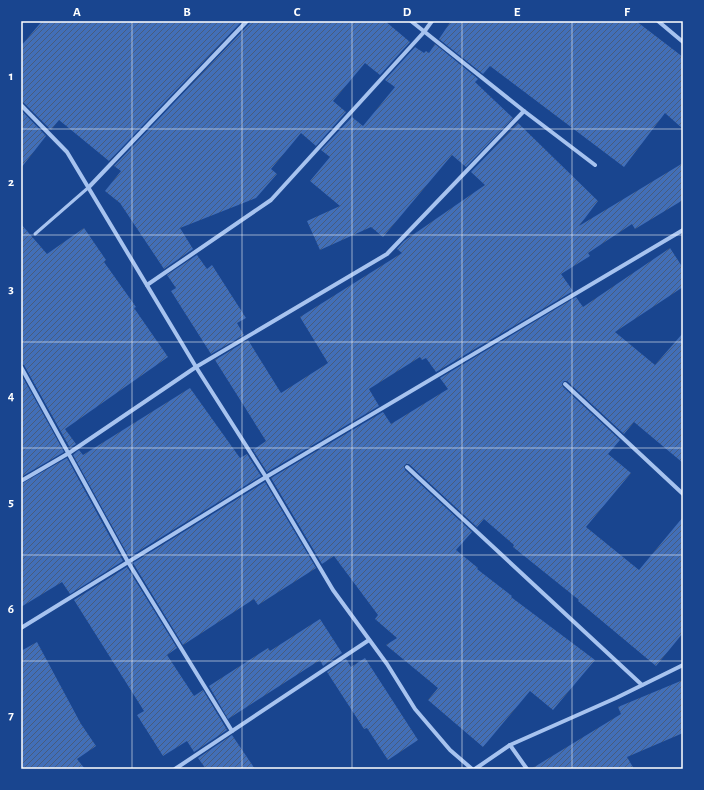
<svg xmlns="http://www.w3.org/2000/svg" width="704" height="790" viewBox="0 0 704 790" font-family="'Alegreya Sans',sans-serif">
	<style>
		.building { fill: url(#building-hatch) }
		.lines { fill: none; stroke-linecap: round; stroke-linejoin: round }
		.service { stroke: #a7c3ef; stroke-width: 3 }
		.minor { stroke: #a7c3ef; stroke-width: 4 }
		.grid { fill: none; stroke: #fff; stroke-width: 1; stroke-opacity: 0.55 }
		.neatline { fill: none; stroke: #fff; stroke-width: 1.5 }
		.grid-label { font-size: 13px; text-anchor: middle; font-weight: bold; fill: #fff }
	</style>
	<defs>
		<pattern id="building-hatch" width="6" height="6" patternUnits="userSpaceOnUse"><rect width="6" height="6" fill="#426fb8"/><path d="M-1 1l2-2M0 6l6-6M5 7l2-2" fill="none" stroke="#485c7d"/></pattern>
	</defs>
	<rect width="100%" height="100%" fill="#19458f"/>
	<g class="building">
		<polygon points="42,21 242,21 109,161 59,120 51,130 24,103 21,102 21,46"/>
		<polygon points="250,21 385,21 410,42 380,75 365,63 333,101 346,112 316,146 301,133 271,169 277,174 256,198 180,228 193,249 164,269 120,203 105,191 121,171 114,166 250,23"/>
		<polygon points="451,21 636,21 683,57 683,129 665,113 624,167 490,66 483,74 439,39"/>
		<polygon points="435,44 478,79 475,82 513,118 466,167 452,155 383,237 371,227 320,250 307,221 340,206 310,181 330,157 321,150 352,117 363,126 395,87 385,80 415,47 424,53 426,51 429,53"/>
		<polygon points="21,110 46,136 21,168"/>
		<polygon points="518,123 598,201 579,226 683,163 683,200 635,229 632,224 588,253 590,256 561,274 573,291 436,372 426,358 422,360 420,357 369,389 379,406 267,472 253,450 266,441 215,360 248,340 281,393 328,363 300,317 402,253 397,249 404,241 485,185 471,172"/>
		<polygon points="21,224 47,254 84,228 106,260 104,262 136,307 134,308 168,357 65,429 76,444 70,448 24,365 21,364"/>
		<polygon points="670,248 683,268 683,287 615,332 655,365 683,333 683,463 634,422 624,434 567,381 564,381 562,384 563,387 620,440 608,454 631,473 586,527 639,570 683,517 683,633 656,666 578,601 579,600 513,547 514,545 484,519 477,527 409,464 406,464 404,466 405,470 472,532 456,550 478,568 477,569 512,596 511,597 595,660 553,710 530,691 483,747 428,700 438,688 386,645 397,638 375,619 378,615 334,556 322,564 271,478 383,412 391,424 448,389 440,378 576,297 583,307"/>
		<polygon points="197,255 207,269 212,265 246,318 237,323 244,335 211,354 171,291 176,288 167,275"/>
		<polygon points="21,374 64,452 21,477"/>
		<polygon points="190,388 240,458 247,454 261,476 129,557 73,455 79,450 83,455"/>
		<polygon points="67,458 123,561 70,594 62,582 21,607 21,484"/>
		<polygon points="265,482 316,568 258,605 254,599 183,645 133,563"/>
		<polygon points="127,567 177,648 167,655 194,696 203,690 227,730 194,752 187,741 163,756 137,715 144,711 74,600"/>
		<polygon points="320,619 342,653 323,666 320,660 228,719 209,686 268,648 270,651"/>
		<polygon points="37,642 81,724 96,746 77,759 85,769 21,769 21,651"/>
		<polygon points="365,658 418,740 388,760 367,728 364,729 327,672 346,659 351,667"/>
		<polygon points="683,680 683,733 627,757 634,769 531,769 621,714 618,707"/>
		<polygon points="232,735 255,769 206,769 198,758"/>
	</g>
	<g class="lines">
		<polyline class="service" points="35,234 89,187"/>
		<g class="minor">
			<polyline points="411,21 524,111 595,165"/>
			<polyline points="658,21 683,42"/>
			<polyline points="21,105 67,152 196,367 266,477 333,590 387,664 415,709 450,750 472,769"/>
			<polyline points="89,187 247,21"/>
			<polyline points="147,285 271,200 424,32 432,21"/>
			<polyline points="21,367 128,562 232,731"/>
			<polyline points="565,384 683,494"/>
			<polyline points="407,467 642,685"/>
			<polyline points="21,481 69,453 196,367 387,254 524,111"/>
			<polyline points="21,628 266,477 683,230"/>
			<polyline points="510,745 527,769"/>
			<polyline points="175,769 369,640"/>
			<polyline points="475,769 510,745 616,698 683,665"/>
		</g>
	</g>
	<path class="grid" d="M 132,21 L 132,769M 242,21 L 242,769M 352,21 L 352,769M 462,21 L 462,769M 572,21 L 572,769M 21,129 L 683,129M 21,235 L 683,235M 21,342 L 683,342M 21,448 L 683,448M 21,555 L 683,555M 21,661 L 683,661"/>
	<rect width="704" height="790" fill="none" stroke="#19458f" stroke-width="44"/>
	<rect x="22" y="22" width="660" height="746" class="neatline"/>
	<g class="grid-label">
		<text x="77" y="16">A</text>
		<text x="187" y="16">B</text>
		<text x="297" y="16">C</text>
		<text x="407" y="16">D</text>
		<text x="517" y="16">E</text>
		<text x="627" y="16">F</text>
		<text x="11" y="80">1</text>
		<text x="11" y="186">2</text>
		<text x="11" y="293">3</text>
		<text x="11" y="400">4</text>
		<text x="11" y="506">5</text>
		<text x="11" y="613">6</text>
		<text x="11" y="719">7</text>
	</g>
</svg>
